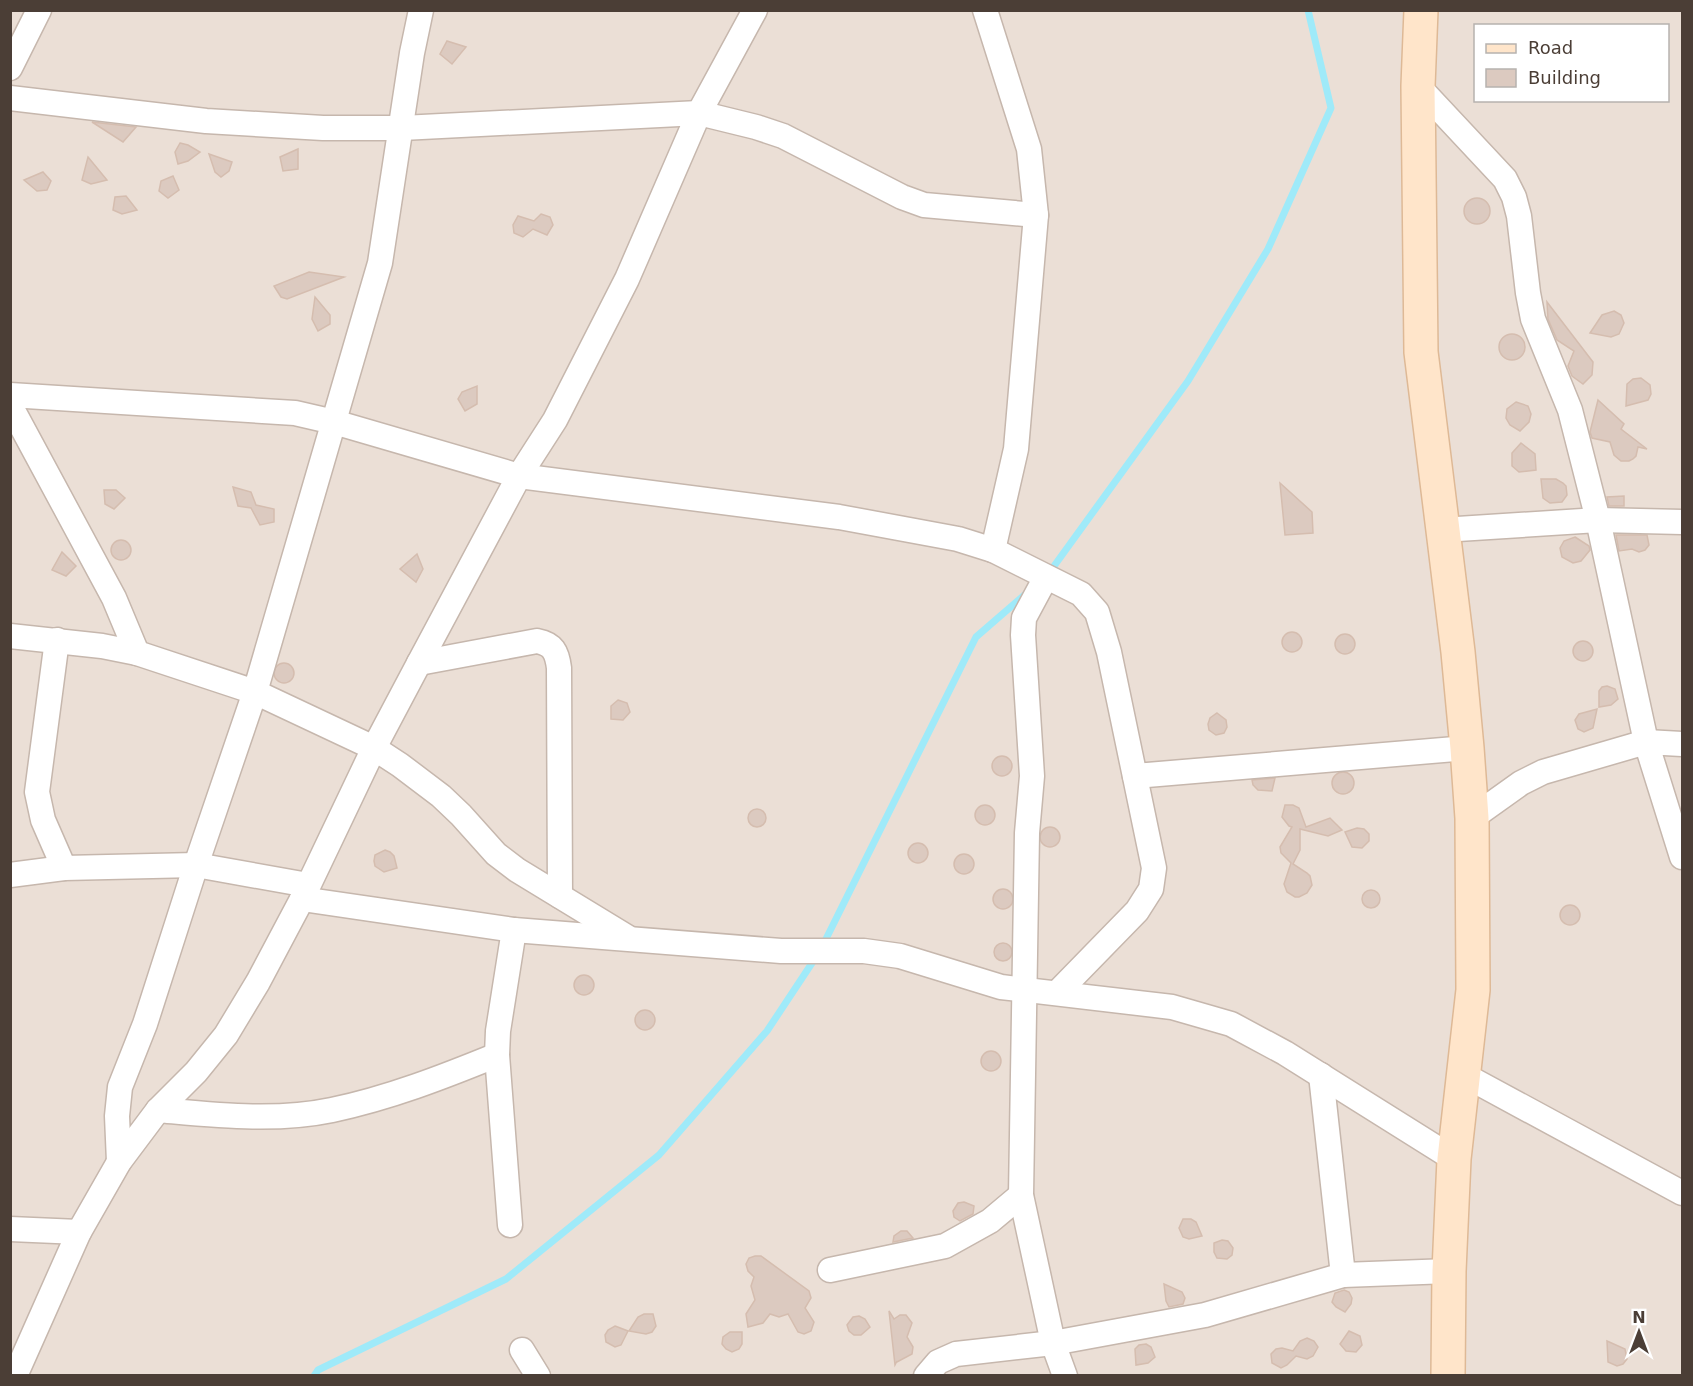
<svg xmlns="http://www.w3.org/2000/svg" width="1693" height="1386" viewBox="0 0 1693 1386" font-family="'DejaVu Sans',sans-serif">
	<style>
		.residential { fill: #ebdfd6; fill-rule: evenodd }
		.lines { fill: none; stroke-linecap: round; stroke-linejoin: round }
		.stream { stroke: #9feaf9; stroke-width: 7 }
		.building { fill: #dccac0; stroke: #d5bdaf; stroke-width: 1.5 }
		.minor-casing { stroke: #c6b7ad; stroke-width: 27 }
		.secondary-casing { stroke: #deb996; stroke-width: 36 }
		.minor { stroke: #fff; stroke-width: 24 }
		.secondary { stroke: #ffe5ca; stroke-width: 33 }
	</style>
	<rect width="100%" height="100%" fill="#f6efe9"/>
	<path class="residential" d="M 11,11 L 1682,11 L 1682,1375 L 11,1375 ZM 1476,26 L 1668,26 L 1668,100 L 1476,100 Z"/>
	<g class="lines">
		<g class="stream">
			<polyline points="1049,573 1188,381 1268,249 1331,108 1308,10"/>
			<polyline points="822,947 976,637 1028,592"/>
			<polyline points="314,1376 318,1370 506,1279 659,1155 767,1031 816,957"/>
		</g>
	</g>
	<g class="building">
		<polygon points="447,41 466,47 452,64 440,54"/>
		<polygon points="92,122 136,127 123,142"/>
		<polygon points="180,143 188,145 200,152 188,161 178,164 175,152"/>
		<polygon points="298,149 298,169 283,171 280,157"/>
		<polygon points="209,154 232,162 229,171 221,177 215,172"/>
		<polygon points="88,157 107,180 91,184 82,180"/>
		<polygon points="43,172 51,181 47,190 37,191 24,180"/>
		<polygon points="173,176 179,190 168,198 159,191 161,181"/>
		<polygon points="126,196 137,210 122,214 113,210 115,197"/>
		<circle cx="1477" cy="211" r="13"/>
		<polygon points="541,214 550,217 553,225 547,235 533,229 523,237 514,233 513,225 518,216 534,221"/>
		<polygon points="309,272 344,277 287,299 281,297 274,286"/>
		<polygon points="315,297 330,315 330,324 318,331 312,319"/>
		<polygon points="1547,302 1593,362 1592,375 1583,384 1572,376 1568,366 1574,351 1557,340 1548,319"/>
		<polygon points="1614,311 1621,315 1624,323 1619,334 1611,337 1590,333 1602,315"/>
		<circle cx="1512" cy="347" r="13"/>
		<polygon points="1641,378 1650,385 1651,394 1648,400 1626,406 1627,384 1633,379"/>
		<polygon points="477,386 477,404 465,411 458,399 462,392"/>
		<polygon points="1598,400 1624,424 1621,429 1647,449 1638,447 1636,456 1633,459 1629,461 1621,461 1614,455 1610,442 1592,438 1590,432"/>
		<polygon points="1516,402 1528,406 1531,414 1529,422 1520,431 1510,425 1506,418 1507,409"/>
		<polygon points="1521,443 1535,454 1536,470 1519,472 1512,466 1512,453"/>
		<polygon points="1541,479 1556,479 1563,483 1566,486 1567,495 1562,502 1550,503 1543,498"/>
		<polygon points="1280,483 1312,512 1313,533 1285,535"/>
		<polygon points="233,487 251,492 256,505 274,509 274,522 260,525 251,508 238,506"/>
		<polygon points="104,490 116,490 125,498 114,509 105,504"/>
		<polygon points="1624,496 1624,506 1609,506 1607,497"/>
		<polygon points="1616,535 1647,535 1649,545 1645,550 1639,552 1632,549 1619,551"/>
		<polygon points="1575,537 1589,546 1590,550 1581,561 1573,563 1562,557 1560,548 1564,541"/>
		<circle cx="121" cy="550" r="10"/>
		<polygon points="62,552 76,566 66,576 52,570"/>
		<polygon points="417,554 423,569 416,582 400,569"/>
		<circle cx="1292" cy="642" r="10"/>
		<circle cx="1345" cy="644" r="10"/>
		<circle cx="1583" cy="651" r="10"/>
		<circle cx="284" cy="673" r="10"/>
		<polygon points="1607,686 1615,689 1618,699 1611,705 1599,707 1599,691 1602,687"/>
		<polygon points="618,700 627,703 630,712 623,720 611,719 611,706"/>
		<polygon points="1597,709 1593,728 1584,732 1578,729 1575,720 1579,714"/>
		<polygon points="1217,713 1226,720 1227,727 1224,733 1216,735 1209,730 1208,724 1210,718"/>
		<circle cx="1002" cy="766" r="10"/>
		<circle cx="1343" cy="783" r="11"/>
		<polygon points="1275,778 1272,791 1258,790 1253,785 1252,780"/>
		<polygon points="1285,805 1293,805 1299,808 1306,827 1330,818 1342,830 1328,836 1300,829 1300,850 1293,864 1307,873 1310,876 1312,885 1307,893 1299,897 1295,897 1287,892 1284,884 1291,863 1281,853 1280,847 1292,827 1289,826 1282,817"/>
		<circle cx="985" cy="815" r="10"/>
		<circle cx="757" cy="818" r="9"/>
		<circle cx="1050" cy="837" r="10"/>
		<polygon points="1357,828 1364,829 1369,834 1369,841 1362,848 1352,847 1345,832"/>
		<circle cx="918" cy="853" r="10"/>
		<polygon points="385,850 390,852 394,856 397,868 384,872 375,866 374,861 375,855"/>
		<circle cx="964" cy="864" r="10"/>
		<circle cx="1003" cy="899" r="10"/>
		<circle cx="1371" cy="899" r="9"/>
		<circle cx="1570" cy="915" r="10"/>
		<circle cx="1003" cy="952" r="9"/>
		<circle cx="584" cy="985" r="10"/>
		<circle cx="645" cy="1020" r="10"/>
		<circle cx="991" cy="1061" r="10"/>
		<polygon points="964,1202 974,1206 973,1214 960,1221 954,1217 953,1211 958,1203"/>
		<polygon points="1183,1219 1191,1219 1196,1222 1202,1236 1189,1239 1183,1237 1179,1228"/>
		<polygon points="901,1231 907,1231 913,1238 893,1242 894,1236"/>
		<polygon points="1222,1240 1228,1241 1233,1248 1232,1255 1227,1259 1217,1258 1214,1252 1214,1243"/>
		<polygon points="755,1256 761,1256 809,1291 811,1298 805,1308 814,1322 811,1331 804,1334 798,1332 788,1314 779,1317 770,1314 763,1323 748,1327 746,1314 755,1300 751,1286 754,1277 748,1271 746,1264 749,1258"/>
		<polygon points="1164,1284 1182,1292 1185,1298 1183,1304 1169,1307 1166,1301"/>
		<polygon points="1344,1290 1349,1292 1352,1298 1351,1304 1345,1312 1336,1307 1332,1302 1335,1293"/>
		<polygon points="889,1311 894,1319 900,1315 906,1315 912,1323 907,1337 913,1347 912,1354 897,1362 897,1361 895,1365"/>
		<polygon points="644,1314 653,1314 656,1326 652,1332 646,1334 629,1331 638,1317"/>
		<polygon points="859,1316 865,1319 870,1327 861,1335 854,1335 849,1331 847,1325 853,1317"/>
		<polygon points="615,1326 628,1331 621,1345 615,1347 606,1342 605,1335 608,1330"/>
		<polygon points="1349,1331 1360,1336 1362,1345 1356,1352 1346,1351 1340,1344"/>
		<polygon points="730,1332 742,1332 742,1344 739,1349 732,1352 726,1349 722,1344 723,1337"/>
		<polygon points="1307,1338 1314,1341 1318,1347 1313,1356 1307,1359 1296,1356 1287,1365 1281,1368 1272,1363 1271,1354 1276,1349 1282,1348 1293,1351 1300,1341"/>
		<polygon points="1607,1341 1625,1349 1627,1359 1623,1364 1617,1366 1608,1362"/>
		<polygon points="1146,1344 1151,1347 1155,1357 1148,1363 1136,1365 1135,1349 1139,1345"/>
	</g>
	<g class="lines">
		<g class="minor-casing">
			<g id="minor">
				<polyline points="985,10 1029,149 1036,215 1016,449 993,550"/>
				<polyline points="10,68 39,10"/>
				<polyline points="1418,86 1505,179 1514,197 1519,216 1528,293 1533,319 1570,410 1598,520 1646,742 1682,857"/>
				<polyline points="10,98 206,121 323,128 402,128 699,113 756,127 783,136 902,197 924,205 1036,215"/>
				<polyline points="10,395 295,413 334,422 519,476 839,517 958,539 993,550 1081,594 1097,612 1109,652 1154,868 1151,889 1137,911 1058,992"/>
				<polyline points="10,405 114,598 137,653 255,692 374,748 400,765 441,796 461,815 496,854 517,870 627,937"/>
				<polyline points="1442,530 1598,520 1682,522"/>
				<polyline points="1046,577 1024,618 1023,635 1032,776 1027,833 1021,1195 1053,1343 1065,1376"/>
				<polyline points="10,636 102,646 137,653"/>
				<polyline points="57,640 37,792 43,820 64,868"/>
				<path d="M 419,663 L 537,641 C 553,644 557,652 559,668 L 560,896"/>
				<polyline points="1135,776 1467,748"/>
				<polyline points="1472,818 1521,783 1543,772 1646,742 1682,744"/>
				<polyline points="10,875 64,868 196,865 308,885"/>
				<polyline points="302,899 514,930 781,951 864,951 900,956 1001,987 1172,1007 1231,1024 1285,1053 1454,1159"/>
				<polyline points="1321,1075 1343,1275"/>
				<polyline points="1464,1075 1682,1193"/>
				<path d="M 158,1110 C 215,1115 275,1122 332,1110 C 389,1098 443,1077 497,1055"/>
				<polyline points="119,1162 117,1116 120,1087 145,1024 196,865 255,692 380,263 412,53 421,10"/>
				<polyline points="510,1225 497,1055 498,1031 514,930"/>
				<polyline points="10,1229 79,1232"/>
				<polyline points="830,1270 945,1246 990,1221 1021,1195"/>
				<polyline points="522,1350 538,1376"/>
				<polyline points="15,1376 79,1232 119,1162 158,1110 196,1072 226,1035 258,982 302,899 374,748 419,663 519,476 555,420 627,279 699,113 755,10"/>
				<polyline points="926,1376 938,1362 956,1354 1053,1343 1205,1315 1343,1275 1449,1271"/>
			</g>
		</g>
		<g class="secondary-casing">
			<polyline id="secondary" points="1421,10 1418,86 1421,352 1458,652 1467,748 1472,818 1473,990 1454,1159 1449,1271 1448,1376"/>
		</g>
		<use href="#minor" class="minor"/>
		<use href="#secondary" class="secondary"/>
	</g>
	<rect width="1693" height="1386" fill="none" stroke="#4b3e36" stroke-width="24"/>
	<rect x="1474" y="24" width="195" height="78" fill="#ffffff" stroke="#b7b2af" stroke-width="1.5"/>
	<rect x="1486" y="44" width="30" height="9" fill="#ffe5ca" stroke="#b7b2af" stroke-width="1.5"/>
	<text x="1528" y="54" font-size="18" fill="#4b3e36">Road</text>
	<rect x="1486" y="69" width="30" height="18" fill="#dccac0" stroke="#b7b2af" stroke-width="1.5"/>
	<text x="1528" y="84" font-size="18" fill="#4b3e36">Building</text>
	<g transform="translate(1639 1332)" stroke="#ffffff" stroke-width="4.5" paint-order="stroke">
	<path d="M0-4.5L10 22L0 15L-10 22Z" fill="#4b3e36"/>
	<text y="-9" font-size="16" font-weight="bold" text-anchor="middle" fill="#4b3e36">N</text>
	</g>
</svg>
